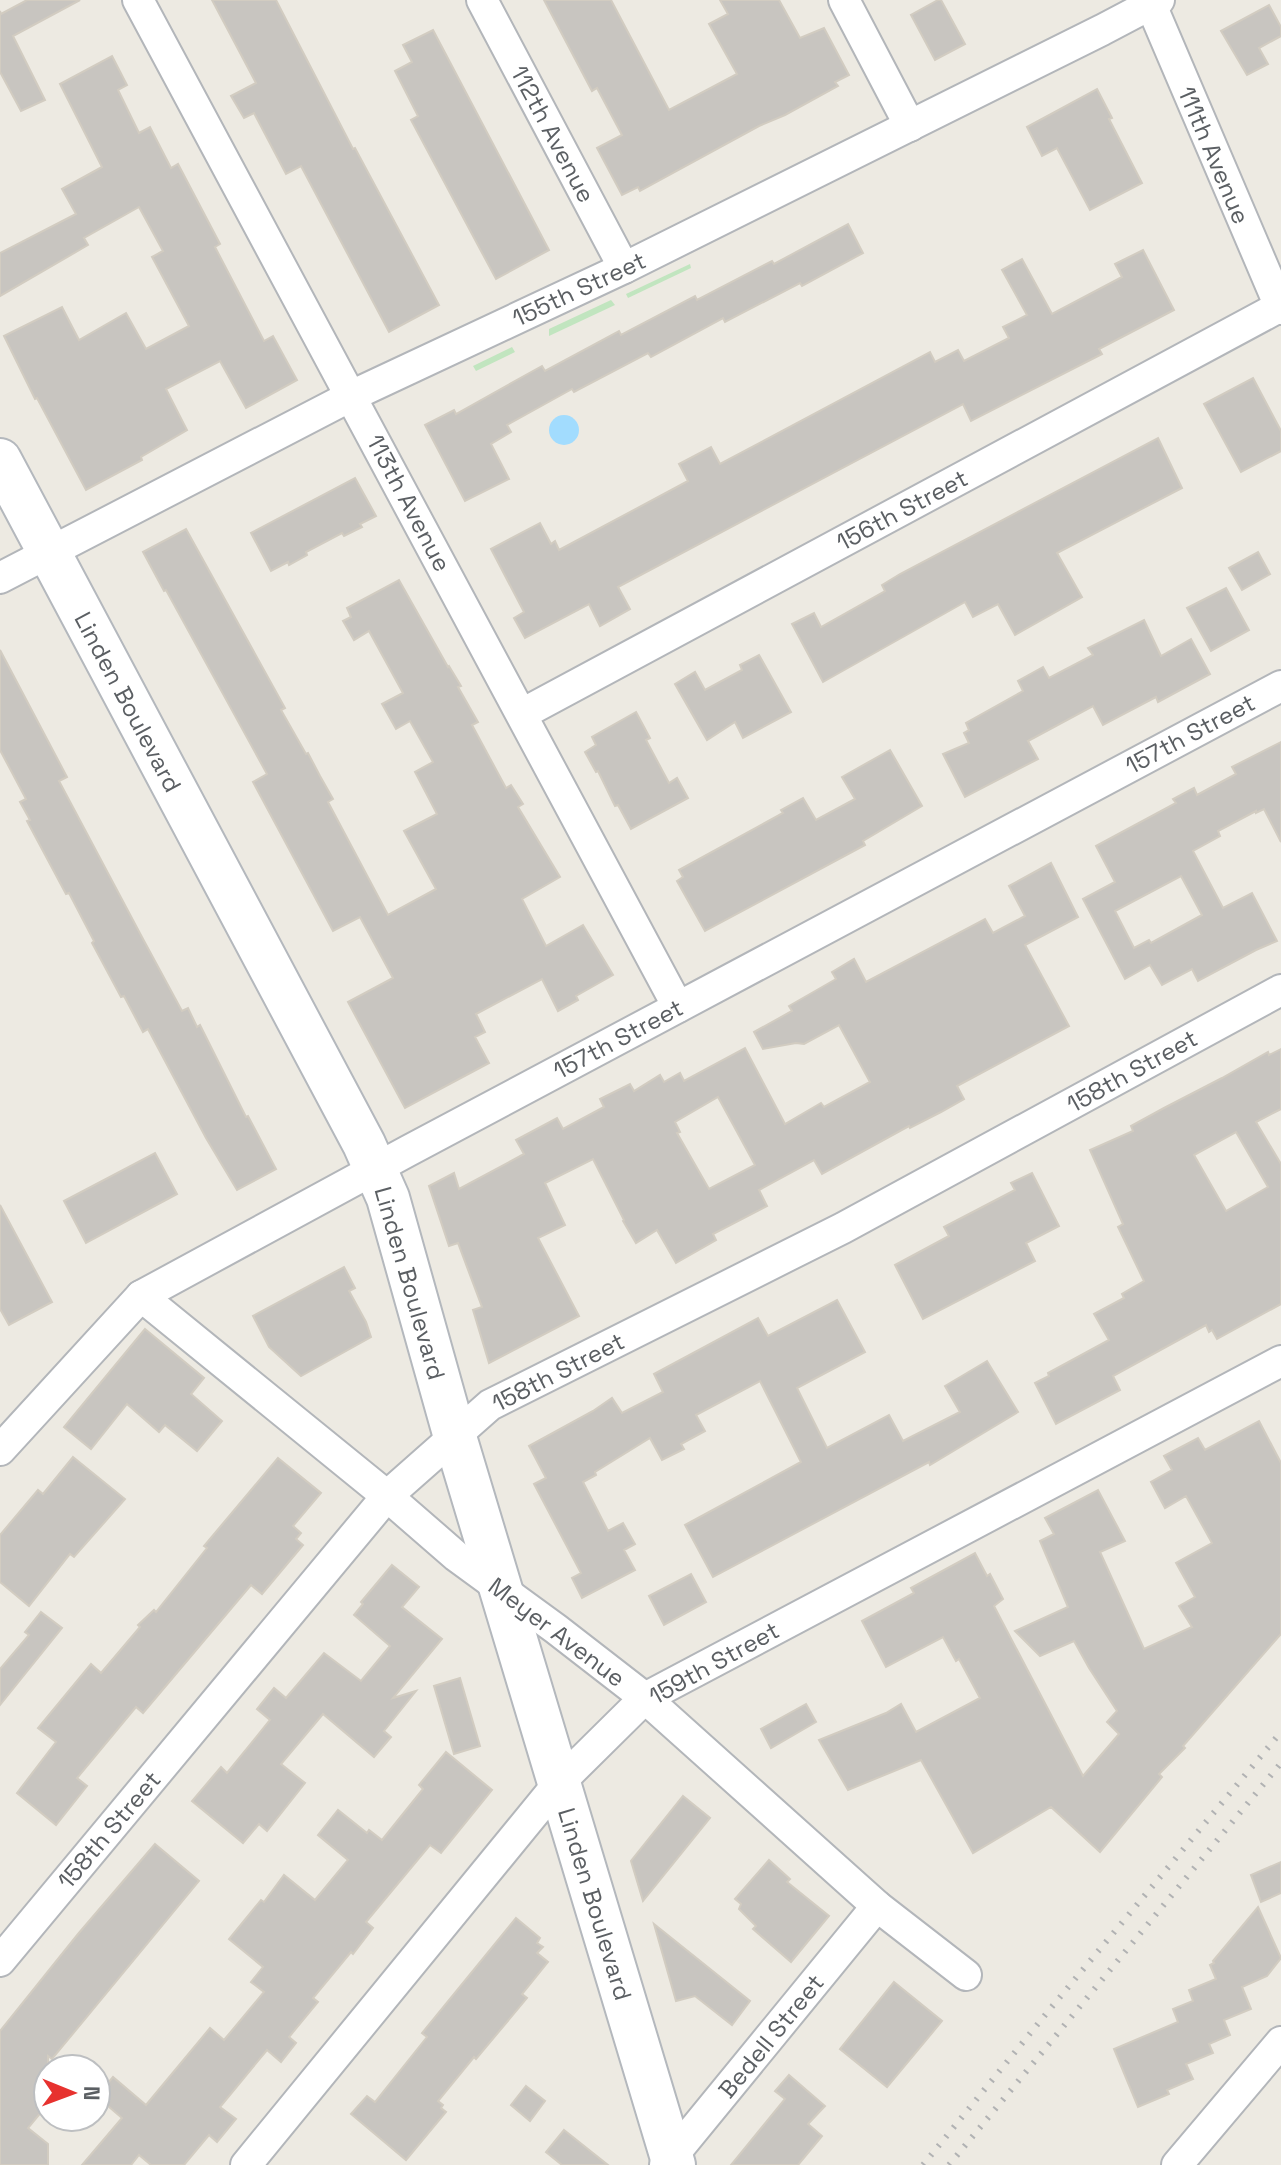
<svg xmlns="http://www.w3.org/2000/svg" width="1281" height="2165" viewBox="0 0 1281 2165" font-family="'Space Grotesk',sans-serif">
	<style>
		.green { fill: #c1e5bf }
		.water { fill: #a2dcfe }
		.building { fill: #c8c5c0; stroke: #d2ccc1; stroke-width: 2; fill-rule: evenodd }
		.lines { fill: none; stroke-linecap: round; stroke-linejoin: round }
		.street-casing { stroke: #b3b6ba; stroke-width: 34 }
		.secondary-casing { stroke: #b4b8bd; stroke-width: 46 }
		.street { stroke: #fff; stroke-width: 30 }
		.secondary { stroke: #fff; stroke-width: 42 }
		.rail { stroke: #b1b2b3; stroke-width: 6; stroke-dasharray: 2 10; stroke-linecap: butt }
		.labels { text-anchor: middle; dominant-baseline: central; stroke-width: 6; stroke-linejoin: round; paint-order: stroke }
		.street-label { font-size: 24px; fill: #5b5f63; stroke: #fff }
	</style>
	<rect width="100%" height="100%" fill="#edeae2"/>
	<g class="green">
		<polygon points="690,264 691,268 628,298 626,294"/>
		<polygon points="611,300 615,305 549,336 549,329"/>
		<polygon points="512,347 515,352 476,371 473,366"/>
	</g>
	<circle class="water" cx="564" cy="430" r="15"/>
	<g class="building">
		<polygon points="27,0 80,0 13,36 45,100 21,111 0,72 0,11 1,14"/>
		<polygon points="212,0 276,0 353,149 355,148 439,305 389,332 301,166 286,174 254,113 244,118 231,96 256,83"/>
		<polygon points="544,0 611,0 669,110 737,74 709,24 728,14 720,0 779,0 800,38 824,28 849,75 835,82 838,86 785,115 759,126 640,191 638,187 622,195 597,148 622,135 597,88 592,91"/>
		<polygon points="938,0 941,0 965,44 935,60 911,15"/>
		<polygon points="1269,5 1281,27 1281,36 1259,48 1268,64 1247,75 1221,31"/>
		<polygon points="433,30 549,250 496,279 411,120 418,116 395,71 412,62 403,45"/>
		<polygon points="112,56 127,85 118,90 139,133 150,127 171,168 178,164 220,244 215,247 264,341 273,336 297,380 246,408 220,361 166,389 187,430 141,457 142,460 86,490 37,398 35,399 4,336 62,307 79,340 126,313 146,349 189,326 152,257 163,251 139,207 84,238 88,245 0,296 0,253 76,214 62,189 102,167 60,84"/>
		<polygon points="1097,89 1112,118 1109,119 1142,183 1090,210 1057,148 1042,156 1027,127"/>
		<polygon points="848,224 863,253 802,286 800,283 725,322 723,318 651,357 648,353 574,392 572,389 507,425 511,432 491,444 509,479 465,501 425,425 454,410 456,414 542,366 545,371 619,331 621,335 695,296 697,300 772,261 774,264"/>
		<polygon points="1143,250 1174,310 1099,349 1102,354 971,421 963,404 618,587 630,609 600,626 589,604 525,638 514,618 524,612 491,549 540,523 551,544 555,541 559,550 688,481 679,464 711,447 720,464 930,352 935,362 958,350 964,361 1009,338 1003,327 1027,315 1002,270 1022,259 1052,314 1122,277 1115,264"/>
		<polygon points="1253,378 1281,431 1281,451 1241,472 1204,404"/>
		<polygon points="1158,438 1182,488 1057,553 1082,597 1015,635 998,604 973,617 965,602 823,682 792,624 814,613 821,627 885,591 882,585 900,574"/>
		<polygon points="355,478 376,516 360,524 362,527 344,536 342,533 306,552 307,555 289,565 288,562 271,571 251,533"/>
		<polygon points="186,529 285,708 281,710 306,754 308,753 320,776 333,799 328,802 388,915 436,889 404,831 437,814 415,772 433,762 410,721 396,729 382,704 403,693 369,631 354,640 343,621 351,617 347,608 399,580 448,667 449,666 461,686 458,687 478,722 472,725 506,788 511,785 523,804 518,807 560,877 522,899 546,946 583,925 613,975 576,996 578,1000 558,1011 542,979 476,1014 485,1032 475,1037 489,1063 405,1108 348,1002 393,978 360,917 333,931 253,782 267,774 166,590 164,591 143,552"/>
		<polygon points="1258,552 1270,574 1242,590 1229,568"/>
		<polygon points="1226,588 1249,630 1211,651 1187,608"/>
		<polygon points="1144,620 1161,656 1191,639 1210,674 1158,702 1156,697 1103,725 1093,706 1028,741 1038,759 965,797 943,754 969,743 964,733 969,730 966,723 1023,691 1018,681 1043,667 1049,678 1093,655 1088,648"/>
		<polygon points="0,650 67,777 59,781 143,939 182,1011 188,1008 197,1027 200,1025 246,1117 248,1116 276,1169 237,1190 206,1138 148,1029 143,1032 124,996 121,997 92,943 94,941 69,893 66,894 27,821 30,820 20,802 26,799 0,750"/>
		<polygon points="759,655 791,712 743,738 735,722 707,740 675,684 695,672 705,690 742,670 740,665"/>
		<polygon points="636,712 650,738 646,740 669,783 677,778 688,798 631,829 618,805 615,806 598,771 596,772 585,752 596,745 592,737"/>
		<path d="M 1281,742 L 1281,842 L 1264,809 L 1256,813 L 1256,811 L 1218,831 L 1220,836 L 1193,851 L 1223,908 L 1252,893 L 1277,941 L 1256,950 L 1198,981 L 1192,969 L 1162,985 L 1150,965 L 1125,979 L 1083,899 L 1115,882 L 1096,846 L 1176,803 L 1173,799 L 1194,788 L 1197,795 L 1236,774 L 1232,767 ZM 1181,876 L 1202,915 L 1151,943 L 1149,940 L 1134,948 L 1115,911 Z"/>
		<polygon points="890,750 922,806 863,841 865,845 705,931 677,881 683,877 679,870 783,813 781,810 803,798 816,820 855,799 842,777"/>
		<path d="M 1051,863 L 1078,917 L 1025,945 L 1069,1026 L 957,1086 L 964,1099 L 941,1112 L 910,1128 L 909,1126 L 822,1174 L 814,1160 L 759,1190 L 767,1206 L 713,1234 L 716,1240 L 676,1263 L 657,1230 L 636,1243 L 623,1221 L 624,1220 L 593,1159 L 545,1183 L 565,1225 L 538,1238 L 579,1316 L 489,1363 L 473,1310 L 482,1307 L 458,1243 L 449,1246 L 429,1186 L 454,1173 L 459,1189 L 524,1154 L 516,1140 L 557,1118 L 563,1129 L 604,1107 L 600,1099 L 630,1084 L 634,1091 L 660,1075 L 664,1082 L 680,1073 L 684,1081 L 745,1048 L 785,1124 L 821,1103 L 824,1107 L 870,1082 L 839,1025 L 804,1044 L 796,1043 L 763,1049 L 754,1032 L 792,1011 L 789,1006 L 836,979 L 832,972 L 854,959 L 866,982 L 985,919 L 993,933 L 1025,916 L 1009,886 ZM 718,1097 L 755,1165 L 709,1189 L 677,1133 L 680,1132 L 675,1122 Z"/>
		<path d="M 1281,1049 L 1281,1109 L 1256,1122 L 1281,1164 L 1281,1304 L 1217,1339 L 1212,1330 L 1209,1332 L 1206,1325 L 1113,1376 L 1120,1390 L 1056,1424 L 1035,1383 L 1049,1376 L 1048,1373 L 1109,1340 L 1094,1314 L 1124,1298 L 1122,1294 L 1144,1281 L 1118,1227 L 1123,1224 L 1090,1150 L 1133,1131 L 1131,1126 L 1164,1108 L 1222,1078 L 1268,1052 L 1269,1055 ZM 1236,1132 L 1268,1187 L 1226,1211 L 1194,1155 Z"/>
		<polygon points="155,1153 177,1194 86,1243 64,1201"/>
		<polygon points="1032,1173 1059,1226 1026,1243 1035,1261 923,1319 895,1265 949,1236 944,1227 1015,1190 1011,1183"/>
		<polygon points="0,1205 52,1302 9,1325 0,1309"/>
		<polygon points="344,1267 355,1288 349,1291 366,1322 371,1337 301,1376 269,1347 253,1316"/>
		<polygon points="837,1300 865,1352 797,1388 827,1448 889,1415 903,1441 960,1412 945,1386 987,1361 1018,1412 930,1465 929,1462 713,1577 685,1525 801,1462 760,1381 696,1415 705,1431 681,1444 684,1449 662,1460 650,1438 595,1472 596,1475 583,1482 608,1531 623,1523 635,1544 624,1550 635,1570 582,1598 572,1578 581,1573 534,1484 546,1478 529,1446 593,1411 612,1398 622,1413 663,1392 654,1374 758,1318 768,1336"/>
		<polygon points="145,1329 204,1378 191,1394 222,1421 197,1451 165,1425 159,1432 127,1404 91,1449 64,1427"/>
		<polygon points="1259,1421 1281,1463 1281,1634 1183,1746 1185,1748 1159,1774 1162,1777 1100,1852 1051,1807 973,1853 921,1760 848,1790 819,1740 886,1713 901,1704 916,1732 980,1698 959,1659 956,1661 943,1637 886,1667 862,1621 914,1593 911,1588 975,1553 987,1576 990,1574 1003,1599 994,1606 1083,1776 1119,1734 1107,1722 1117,1711 1089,1668 1074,1641 1040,1656 1015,1631 1068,1607 1040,1541 1054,1534 1045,1518 1098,1490 1125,1541 1100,1552 1144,1649 1192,1627 1179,1606 1195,1597 1176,1563 1212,1543 1186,1496 1165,1508 1151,1482 1172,1470 1164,1456 1198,1438 1205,1450"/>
		<polygon points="73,1457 125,1499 74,1557 70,1554 29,1606 0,1582 0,1535 38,1490 43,1494"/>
		<polygon points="278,1458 321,1493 293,1526 301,1533 296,1539 303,1545 262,1594 251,1585 143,1713 136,1707 77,1778 87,1786 56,1825 17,1793 56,1742 38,1728 91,1664 101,1673 140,1627 138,1625 154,1610 156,1612 207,1548 204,1546"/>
		<polygon points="392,1565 419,1587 402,1607 442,1639 393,1698 416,1691 384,1731 391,1737 374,1757 323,1714 281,1764 305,1783 267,1831 259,1824 243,1843 192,1801 221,1767 227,1773 270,1720 257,1709 274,1688 286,1698 324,1653 361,1681 390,1646 354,1615 363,1604 361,1602"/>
		<polygon points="691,1574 706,1602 664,1625 649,1596"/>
		<polygon points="41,1612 62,1628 0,1705 0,1669 29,1635 25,1632"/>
		<polygon points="460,1678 480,1746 454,1754 434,1686"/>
		<polygon points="806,1704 816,1722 771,1748 761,1729"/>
		<polygon points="446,1752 492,1790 441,1853 430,1845 366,1922 373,1928 353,1954 351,1952 313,1998 318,2002 289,2037 296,2043 281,2062 267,2050 220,2107 236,2119 217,2142 209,2135 184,2165 151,2165 139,2155 131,2165 82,2165 122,2118 101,2100 101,2091 113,2077 146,2105 210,2028 224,2040 264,1992 251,1982 263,1967 229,1939 261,1900 264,1902 284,1875 315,1900 348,1860 318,1835 338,1810 367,1833 369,1830 382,1840 423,1789 419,1785"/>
		<polygon points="683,1796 710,1818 643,1901 631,1861"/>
		<polygon points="155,1844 199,1881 52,2059 48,2056 48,2104 28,2128 48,2144 48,2165 0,2165 0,2031 78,1934"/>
		<polygon points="769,1860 790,1879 787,1882 829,1916 791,1962 753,1929 756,1926 739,1909 741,1904 735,1899"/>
		<polygon points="1281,1862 1281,1893 1261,1902 1251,1875"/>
		<polygon points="1258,1907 1281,1958 1267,1976 1242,1987 1251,2009 1224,2020 1230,2035 1209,2044 1213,2053 1186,2064 1193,2079 1167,2090 1169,2094 1138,2107 1114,2049 1178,2022 1173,2009 1193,2001 1189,1990 1216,1979 1210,1965 1214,1963 1213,1961"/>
		<polygon points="516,1918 540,1938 537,1943 543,1947 537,1953 548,1962 522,1994 527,1998 476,2059 474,2057 438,2101 443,2105 441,2108 446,2112 406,2160 351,2114 367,2096 375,2102 427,2037 422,2033"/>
		<polygon points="654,1924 750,2001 732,2025 695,1996 676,2001"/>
		<polygon points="894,1982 942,2021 887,2087 840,2049"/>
		<polygon points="789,2075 825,2106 808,2124 822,2136 798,2165 731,2165 785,2099 775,2091"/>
		<polygon points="526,2086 545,2101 530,2121 511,2105"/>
		<polygon points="564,2130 608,2165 562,2165 546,2152"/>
	</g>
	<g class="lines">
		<g class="street-casing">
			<g id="street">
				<polyline points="138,0 678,1007"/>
				<polyline points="482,0 624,268"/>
				<polyline points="844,0 910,126"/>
				<polyline points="1149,0 1281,309"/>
				<polyline points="0,578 351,396 624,268 1102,30 1159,0"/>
				<polyline points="522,714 1281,306"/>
				<polyline points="141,1296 387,1496 456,1556 556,1629 645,1698 877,1906 966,1975"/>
				<polyline points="0,1450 141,1296 408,1151 1281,686"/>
				<polyline points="0,1961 387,1496 490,1405 843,1228 1281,990"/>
				<polyline points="246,2165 558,1784 645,1698 1281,1361"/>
				<polyline points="665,2165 877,1906"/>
				<polyline points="1177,2165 1281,2042"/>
			</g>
		</g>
		<g class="secondary-casing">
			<polyline id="secondary" points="0,460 364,1144 388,1198 455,1437 674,2165"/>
		</g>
		<use href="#street" class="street"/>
		<use href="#secondary" class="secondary"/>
		<g class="rail">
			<polyline points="923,2165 1050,2009 1281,1732"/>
			<polyline points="949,2165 1281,1763"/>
		</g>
	</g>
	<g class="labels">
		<g class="street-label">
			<text transform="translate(553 134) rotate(62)">112th Avenue</text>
			<text transform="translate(1214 155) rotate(67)">111th Avenue</text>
			<text transform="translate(579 289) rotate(-25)">155th Street</text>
			<text transform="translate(409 503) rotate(62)">113th Avenue</text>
			<text transform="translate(902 510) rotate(-28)">156th Street</text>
			<text transform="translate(128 702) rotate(62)">Linden Boulevard</text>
			<text transform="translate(1190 734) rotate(-28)">157th Street</text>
			<text transform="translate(618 1039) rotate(-28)">157th Street</text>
			<text transform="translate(1132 1071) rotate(-29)">158th Street</text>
			<text transform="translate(410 1283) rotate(74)">Linden Boulevard</text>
			<text transform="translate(558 1372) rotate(-27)">158th Street</text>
			<text transform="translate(557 1632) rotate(37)">Meyer Avenue</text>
			<text transform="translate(714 1663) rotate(-29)">159th Street</text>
			<text transform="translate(109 1830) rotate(-50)">158th Street</text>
			<text transform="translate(595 1904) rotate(73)">Linden Boulevard</text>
			<text transform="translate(771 2036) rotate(-51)">Bedell Street</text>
		</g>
	</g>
	<g transform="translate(72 2093) rotate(91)"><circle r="38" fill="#ffffff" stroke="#bdbfc1" stroke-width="2"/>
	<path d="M0-6L14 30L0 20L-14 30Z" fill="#e7322f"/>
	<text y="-12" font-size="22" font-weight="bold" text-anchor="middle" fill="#5b5f63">N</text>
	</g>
</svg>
